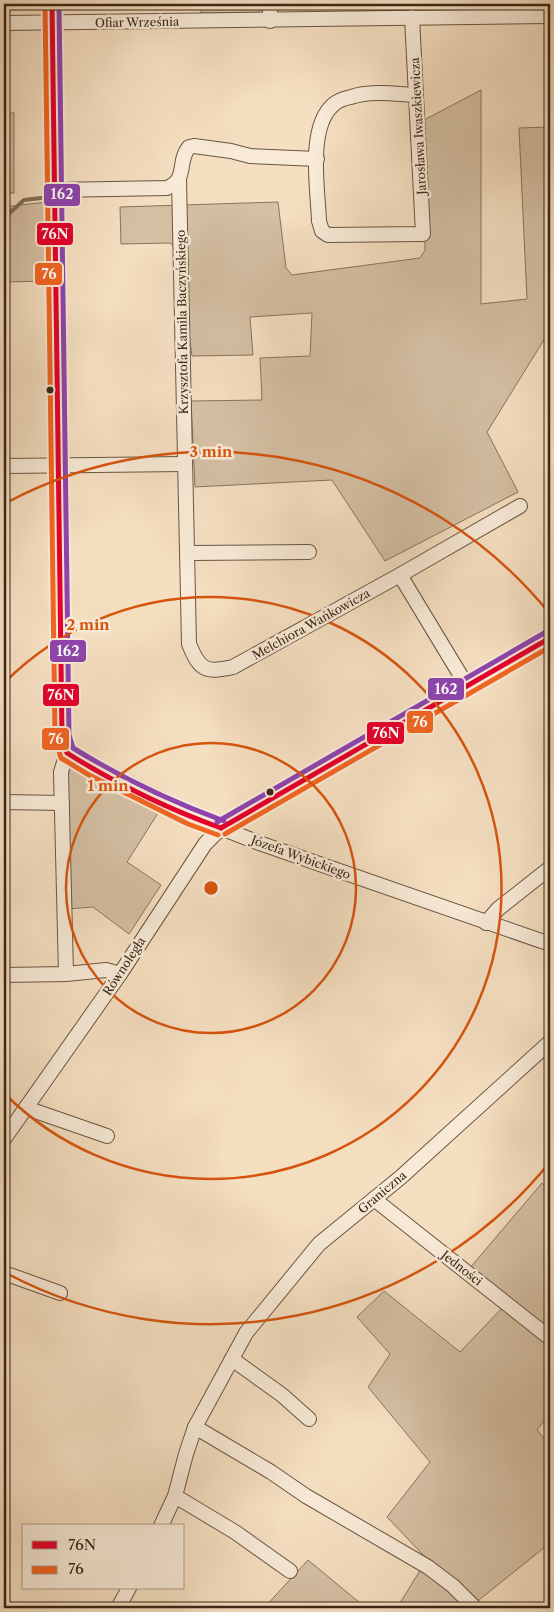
<svg xmlns="http://www.w3.org/2000/svg" width="554" height="1612" viewBox="0 0 554 1612" font-family="'Libre Caslon Text',serif">
	<style>
		.green { fill: #d5c0a4; stroke: #88745e }
		.lines { fill: none; stroke-linecap: round; stroke-linejoin: round }
		.stream { stroke: #84705a; stroke-width: 4 }
		.street-casing { stroke: #695542; stroke-width: 16 }
		.secondary-casing { stroke: #3a2717; stroke-width: 21 }
		.street { stroke: #f8ead7; stroke-width: 14 }
		.secondary { stroke: #f8ead7; stroke-width: 19 }
		.bus-1-casing { stroke: #f8ead7; stroke-width: 9 }
		.bus-2-casing { stroke: #f8ead7; stroke-width: 9 }
		.bus-3-casing { stroke: #f8ead7; stroke-width: 9 }
		.bus-1 { stroke: #e4002b; stroke-width: 5 }
		.bus-2 { stroke: #f26522; stroke-width: 5 }
		.bus-3 { stroke: #8e44ad; stroke-width: 5 }
		.ring { fill: none; stroke: #d7540d; stroke-width: 2.5 }
		.bus-dot { fill: #3a2717; stroke: #f8ead7; stroke-width: 2 }
		.labels { text-anchor: middle; dominant-baseline: central; stroke-width: 5; stroke-linejoin: round; paint-order: stroke }
		.street-label { font-size: 12px; fill: #3a2717; stroke: #f8ead7 }
		.centre { fill: #d7540d; stroke: #f8ead7; stroke-width: 2.5 }
		.ring-label { font-size: 15px; text-anchor: middle; font-weight: bold; fill: #d7540d; stroke: #f8ead7; stroke-width: 5; stroke-linejoin: round; paint-order: stroke }
		.line-badge { stroke: #f8ead7; stroke-width: 2 }
		.badge-label { font-size: 14px; text-anchor: middle; font-weight: bold; fill: #fff }
	</style>
	<rect width="100%" height="100%" fill="#f5dfc1"/>
	<filter id="stains"><feTurbulence type="fractalNoise" baseFrequency=".004" numOctaves="4"/><feColorMatrix values="0 0 0 0 .2 0 0 0 0 .09 0 0 0 0 .02 0 0 0 .5 -.17"/></filter>
	<radialGradient id="worn" r=".72"><stop offset=".6" stop-color="#630" stop-opacity="0"/><stop offset="1" stop-color="#630" stop-opacity=".3"/></radialGradient>
	<g class="green">
		<rect x="201" y="4" width="63" height="9"/>
		<polygon points="481,90 481,304 527,299 519,128 550,127 550,330 487,432 518,492 385,561 332,480 195,487 191,401 262,400 260,358 310,356 312,313 250,317 253,355 192,356 178,250 170,243 121,244 120,207 278,202 286,268 292,275 420,258 425,250 424,120"/>
		<rect x="4" y="113" width="10" height="80"/>
		<polygon points="47,202 49,281 4,282 4,207"/>
		<polygon points="73,764 160,810 127,862 161,885 129,934 93,907 67,909 65,770"/>
		<polygon points="542,1183 550,1191 550,1413 537,1430 550,1446 550,1543 469,1608 397,1608 427,1559 387,1517 430,1462 368,1387 390,1354 357,1317 384,1291 460,1352 504,1306 464,1275"/>
		<polygon points="308,1560 366,1608 264,1608"/>
	</g>
	<g class="lines">
		<polyline class="stream" points="4,218 24,200 41,198"/>
		<g class="street-casing">
			<g id="street">
				<polyline points="270,4 270,21"/>
				<path d="M 412,17 L 423,234 L 328,235 L 322,231 L 319,221 C 318,190 307,128 333,105 C 337,101 346,98 351,97 C 371,90 396,94 416,95"/>
				<polyline points="4,23 550,16"/>
				<path d="M 179,180 L 189,644 C 200,671 206,673 233,667 L 400,575 L 520,506"/>
				<path d="M 55,190 L 167,188 C 188,180 177,161 189,147 L 194,146 L 231,151 L 250,156 L 317,159"/>
				<polyline points="4,466 185,464"/>
				<polyline points="188,553 309,552"/>
				<polyline points="400,575 467,686"/>
				<polyline points="4,802 62,803"/>
				<polyline points="486,923 498,909 550,868"/>
				<polyline points="66,974 61,772 67,753"/>
				<polyline points="4,975 66,974 106,970 120,974"/>
				<polyline points="27,1106 32,1110 107,1136"/>
				<polyline points="4,1139 120,974 205,844 221,828 262,844 550,944"/>
				<polyline points="374,1199 550,1338"/>
				<polyline points="4,1273 60,1293"/>
				<polyline points="232,1359 282,1395 309,1419"/>
				<polyline points="195,1427 271,1472 306,1496 428,1567 453,1586 475,1608"/>
				<polyline points="175,1496 235,1532 290,1571"/>
				<polyline points="161,1526 175,1496 186,1454 195,1427 246,1333 319,1244 401,1177 550,1042"/>
				<polyline points="118,1608 129,1588"/>
			</g>
		</g>
		<g class="secondary-casing">
			<polyline id="secondary" points="52,4 62,736 67,753 93,769 191,817 221,828 550,638"/>
		</g>
		<use href="#street" class="street"/>
		<use href="#secondary" class="secondary"/>
		<g class="bus-1-casing">
			<g id="bus-1">
				<path d="M 52,4 L 62,736 L 67,753 C 115,783 168,809 221,828"/>
				<polyline points="221,828 550,638"/>
			</g>
		</g>
		<g class="bus-2-casing">
			<g id="bus-2">
				<polyline points="45,4 55,737 61,758 89,775 188,824 218,835"/>
				<polyline points="225,834 550,647"/>
			</g>
		</g>
		<g class="bus-3-casing">
			<g id="bus-3">
				<path d="M 59,4 L 69,735 L 73,748 C 120,777 172,802 224,821"/>
				<polyline points="217,822 546,632"/>
			</g>
		</g>
		<use href="#bus-1" class="bus-1"/>
		<use href="#bus-2" class="bus-2"/>
		<use href="#bus-3" class="bus-3"/>
	</g>
	<g class="ring">
		<circle cx="211" cy="888" r="145"/>
		<path d="M5 682A291 291 0 1 1 5 1094"/>
		<path d="M550 1162A436 436 0 0 1 6 1273M6 503A436 436 0 0 1 550 614"/>
	</g>
	<g class="bus-dot">
		<circle cx="50" cy="390" r="4.5"/>
		<circle cx="270" cy="792" r="4.5"/>
	</g>
	<g class="labels">
		<g class="street-label">
			<text transform="translate(137 22) rotate(-1)">Ofiar Września</text>
			<text transform="translate(418 126) rotate(-93)">Jarosława Iwaszkiewicza</text>
			<text transform="translate(182 322) rotate(-91)">Krzysztofa Kamila Baczyńskiego</text>
			<text transform="translate(311 624) rotate(-29)">Melchiora Wańkowicza</text>
			<text transform="translate(301 857) rotate(20)">Józefa Wybickiego</text>
			<text transform="translate(124 966) rotate(-57)">Równoległa</text>
			<text transform="translate(382 1192) rotate(-40)">Graniczna</text>
			<text transform="translate(462 1268) rotate(38)">Jedności</text>
		</g>
	</g>
	<circle cx="211" cy="888" r="8" class="centre"/>
	<g class="ring-label">
		<text x="211" y="457">3 min</text>
		<text x="88" y="630">2 min</text>
		<text x="108" y="791">1 min</text>
	</g>
	<g class="line-badge">
		<rect x="43" y="183" width="38" height="24" rx="5" fill="#8e44ad"/>
		<rect x="36" y="222" width="38" height="24" rx="5" fill="#e4002b"/>
		<rect x="34" y="262" width="29" height="24" rx="5" fill="#f26522"/>
		<rect x="49" y="639" width="38" height="24" rx="5" fill="#8e44ad"/>
		<rect x="427" y="677" width="38" height="24" rx="5" fill="#8e44ad"/>
		<rect x="42" y="683" width="38" height="24" rx="5" fill="#e4002b"/>
		<rect x="406" y="710" width="28" height="24" rx="5" fill="#f26522"/>
		<rect x="366" y="721" width="39" height="24" rx="5" fill="#e4002b"/>
		<rect x="41" y="727" width="29" height="24" rx="5" fill="#f26522"/>
	</g>
	<g class="badge-label">
		<text x="62" y="199">162</text>
		<text x="55" y="239">76N</text>
		<text x="49" y="279">76</text>
		<text x="68" y="656">162</text>
		<text x="446" y="694">162</text>
		<text x="61" y="700">76N</text>
		<text x="420" y="727">76</text>
		<text x="386" y="738">76N</text>
		<text x="56" y="744">76</text>
	</g>
	<rect width="554" height="1612" fill="none" stroke="#f5dfc1" stroke-width="20"/>
	<rect x="5" y="5" width="544" height="1602" fill="none" stroke="#3a2717" stroke-width="2.5"/>
	<rect x="10" y="10" width="534" height="1592" fill="none" stroke="#3a2717"/>
	<rect x="22" y="1524" width="162" height="65" fill="#f8ead7" stroke="#ac9c8a"/>
	<rect x="32" y="1541" width="25" height="8" fill="#e4002b" stroke="#ac9c8a"/>
	<text x="68" y="1550" font-size="15" fill="#3a2717">76N</text>
	<rect x="32" y="1566" width="25" height="8" fill="#f26522" stroke="#ac9c8a"/>
	<text x="68" y="1574" font-size="15" fill="#3a2717">76</text>
	<rect width="100%" height="100%" filter="url(#stains)"/>
	<rect width="100%" height="100%" fill="url(#worn)"/>
</svg>
